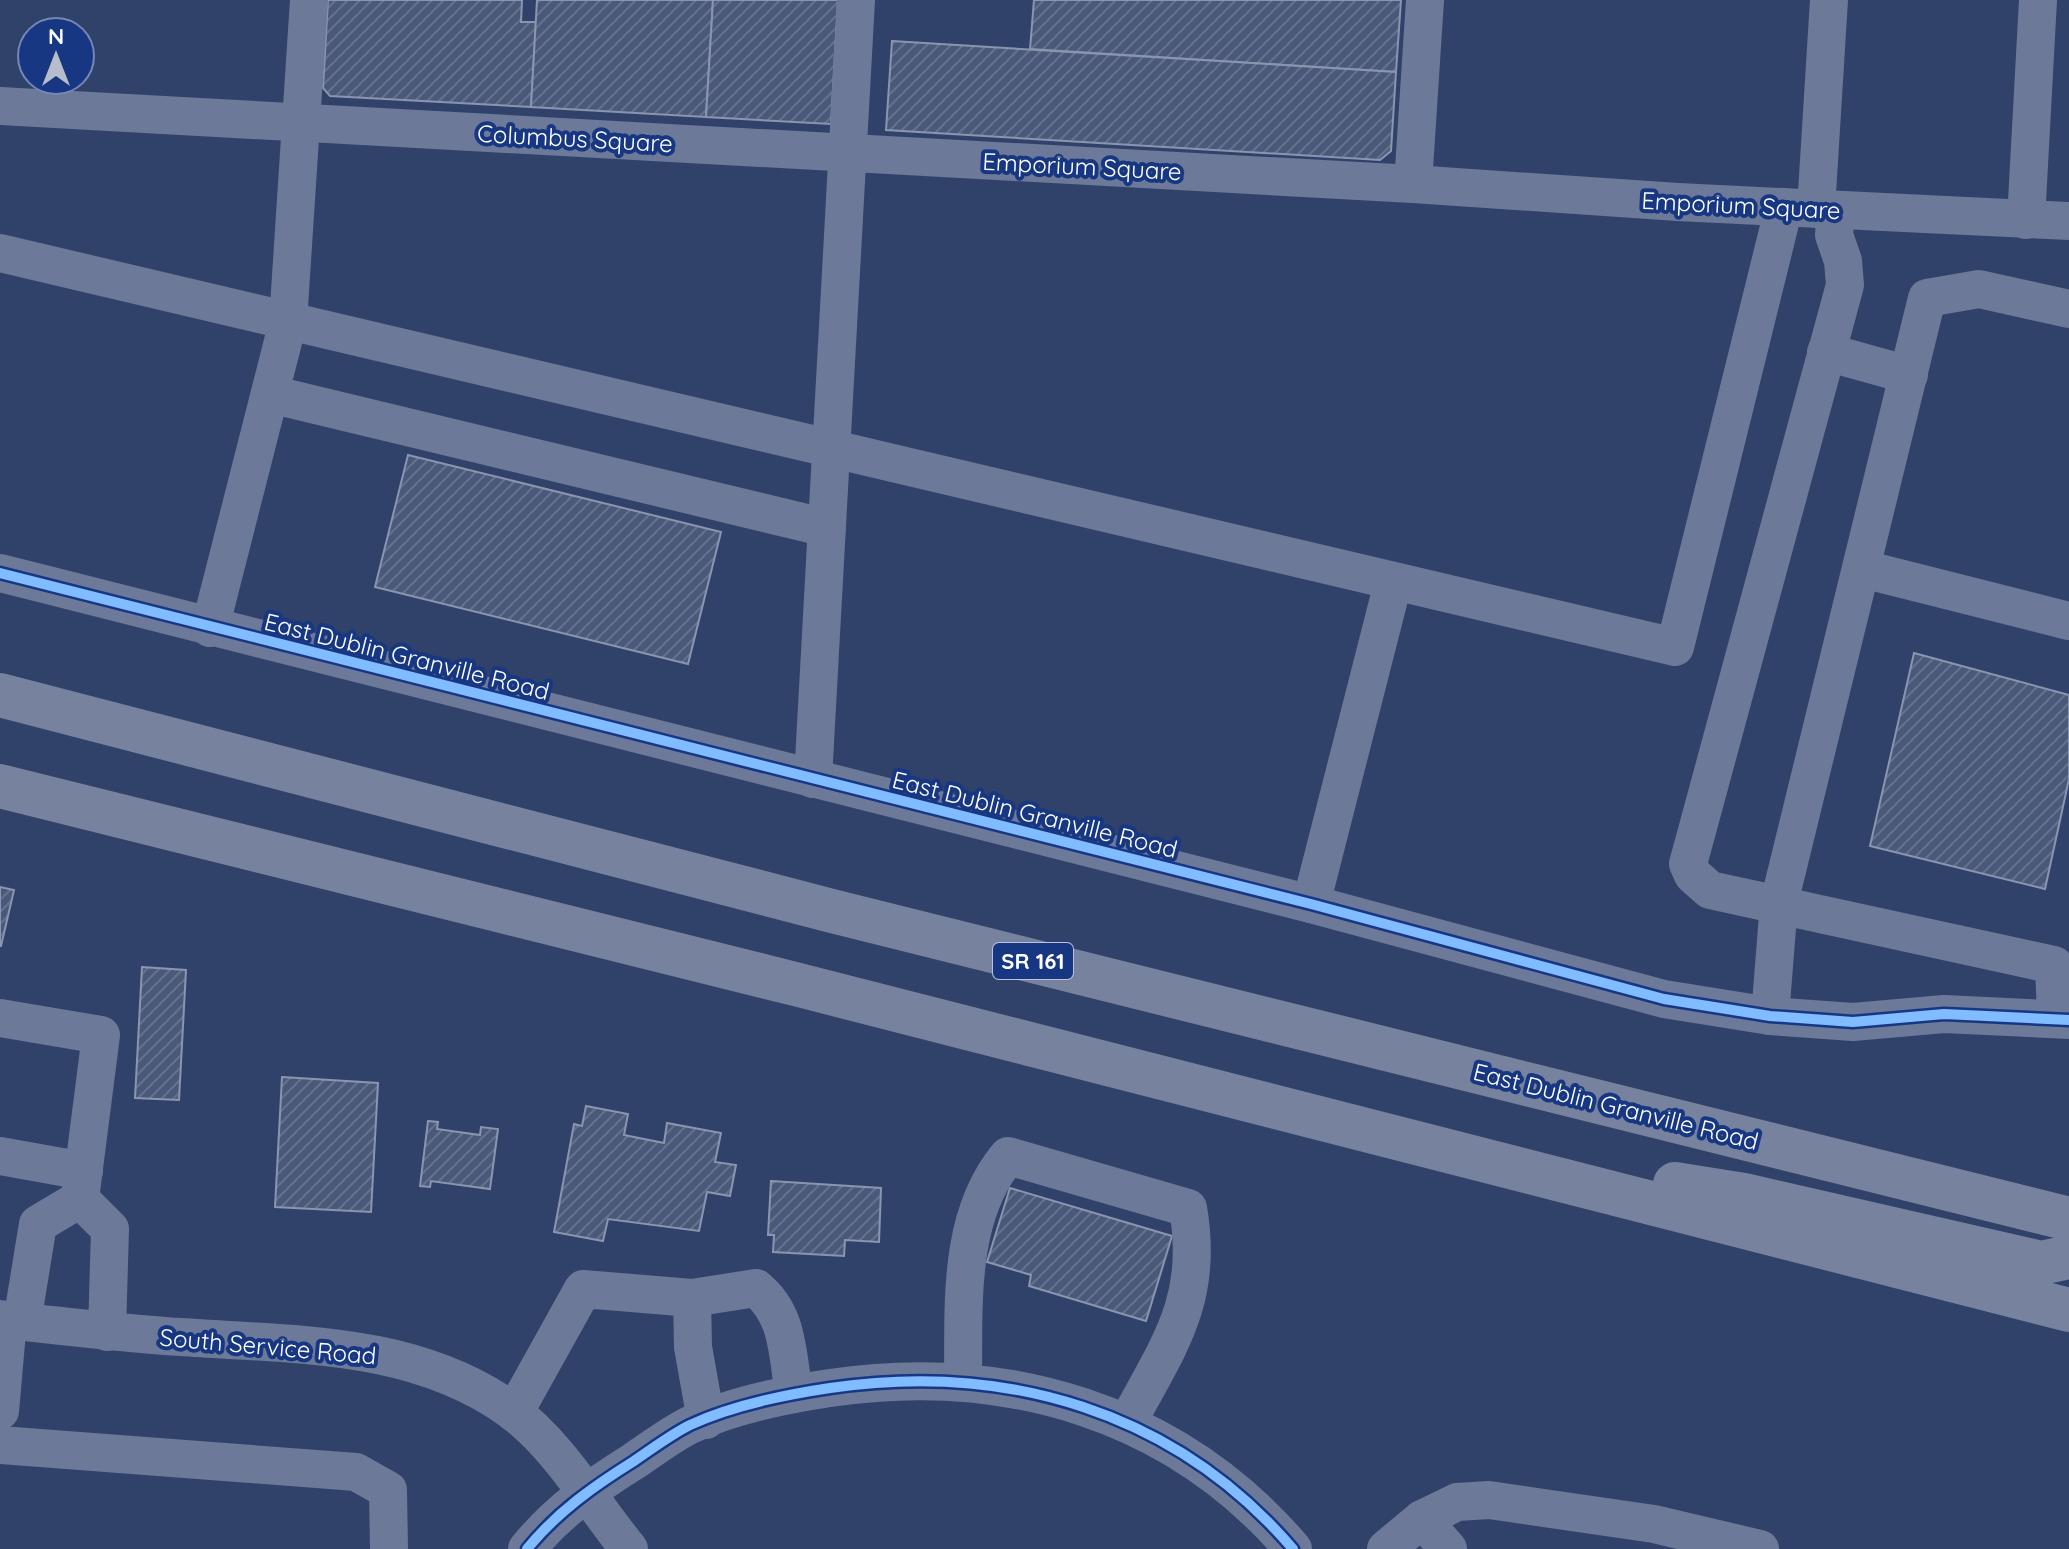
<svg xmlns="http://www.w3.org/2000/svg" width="2069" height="1549" viewBox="0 0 2069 1549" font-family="Quicksand,sans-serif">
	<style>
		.building { fill: url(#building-hatch); stroke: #8a95af; stroke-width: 2 }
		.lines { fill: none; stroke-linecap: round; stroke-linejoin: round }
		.minor { stroke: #6c7998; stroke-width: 38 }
		.major { stroke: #76829e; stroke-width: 44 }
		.cycleway-casing { stroke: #183783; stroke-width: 15 }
		.cycleway { stroke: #80bcff; stroke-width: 10 }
		.labels { text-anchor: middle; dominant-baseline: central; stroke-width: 8; stroke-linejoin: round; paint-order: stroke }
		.shield { fill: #183783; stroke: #bac3da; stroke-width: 2 }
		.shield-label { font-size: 22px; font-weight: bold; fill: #fff }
		.street-label { font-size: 24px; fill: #fff; stroke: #183783 }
	</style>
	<defs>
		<pattern id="building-hatch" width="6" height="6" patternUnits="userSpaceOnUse" patternTransform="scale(2)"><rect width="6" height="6" fill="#4a597a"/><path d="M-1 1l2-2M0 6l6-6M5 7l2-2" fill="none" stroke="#65728e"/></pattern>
	</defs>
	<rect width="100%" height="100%" fill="#30426a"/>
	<g class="building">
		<polygon points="328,0 522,0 521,22 536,22 531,107 330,96 323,88"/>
		<polygon points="537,0 713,0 706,117 531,107"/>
		<polygon points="713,0 838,0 831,124 706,117"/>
		<polygon points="1034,0 1401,0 1396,72 1030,49"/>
		<polygon points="892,41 1396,72 1391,151 1380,160 886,130"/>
		<polygon points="408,455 721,532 688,664 375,587"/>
		<polygon points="1914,653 2069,695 2069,779 2045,889 1870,846"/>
		<polygon points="0,887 14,890 1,946 0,946"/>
		<polygon points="142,967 186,970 179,1100 135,1098"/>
		<polygon points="282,1077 378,1083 371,1212 275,1207"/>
		<polygon points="586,1106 628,1114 624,1135 664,1143 667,1123 721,1133 715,1162 736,1165 730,1196 707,1192 699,1231 608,1219 603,1241 554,1232 574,1124 582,1126"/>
		<polygon points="428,1121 438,1122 437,1129 480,1135 481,1127 498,1129 490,1189 431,1181 430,1187 420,1186"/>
		<polygon points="771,1181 881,1188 879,1242 845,1240 844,1256 773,1252 774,1235 768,1235"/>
		<polygon points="1010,1188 1172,1236 1146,1321 1029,1286 1031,1275 987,1262"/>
	</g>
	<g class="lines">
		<g class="minor">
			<polyline points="0,106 1413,184 1678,202 2069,221"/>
			<polyline points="1413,184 1425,0"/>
			<polyline points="1816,209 1829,0"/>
			<polyline points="1836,210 1834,235 1843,261 1845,285 1688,864 1693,875 1710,890 2054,965 2056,1017"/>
			<polyline points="2026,220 2038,0"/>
			<polyline points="0,253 1675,647 1784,207"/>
			<polyline points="1826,352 1909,375"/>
			<polyline points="270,394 827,528"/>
			<polyline points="1863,569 2069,621"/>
			<polyline points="0,573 1311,904 1664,999 1770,1016 1853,1022 1944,1014 2069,1020"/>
			<polyline points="210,628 288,322 309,0"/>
			<polyline points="813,779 856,0"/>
			<polyline points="1311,904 1393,583"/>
			<polyline points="1770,1016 1779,903 1927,298 1979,289 2069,309"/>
			<polyline points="0,1018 101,1035 80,1199"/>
			<polyline points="0,1156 84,1171"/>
			<path d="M 692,1298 L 756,1288 C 789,1315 787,1353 794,1394"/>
			<path d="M 0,1319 C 60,1326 120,1333 181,1337 C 295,1345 416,1341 512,1411 C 558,1445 593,1505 629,1549"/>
			<polyline points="22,1322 38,1224 80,1199 110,1229 107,1332"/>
			<path d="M 963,1381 C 964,1305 957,1217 1008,1156 L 1188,1208 C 1204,1300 1169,1345 1127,1423"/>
			<polyline points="0,1411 8,1320"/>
			<polyline points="514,1413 583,1289 692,1298 693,1347 706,1420"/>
			<polyline points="0,1445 356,1472 388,1490 389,1549"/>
			<polyline points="1422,1519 1448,1549"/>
			<path d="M 527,1549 C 557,1512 594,1486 634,1461 C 652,1449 670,1435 690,1425 C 733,1405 783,1395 830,1388 C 1006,1362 1175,1411 1293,1549"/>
			<polyline points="1386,1549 1422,1519 1457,1502 1489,1500 1654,1524 1760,1549"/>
		</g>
		<g class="major">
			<polyline points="0,695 832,911 2069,1219"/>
			<polyline points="0,786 799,985 2069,1310"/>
			<polyline points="1675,1184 1744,1195 2041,1263 2069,1257"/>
		</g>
		<g class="cycleway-casing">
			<g id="cycleway">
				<polyline points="0,573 1311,904 1664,999 1770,1016 1853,1022 1944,1014 2069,1020"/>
				<path d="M 527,1549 C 557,1512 594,1486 634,1461 C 652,1449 670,1435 690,1425 C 733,1405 783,1395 830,1388 C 1006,1362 1175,1411 1293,1549"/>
			</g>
		</g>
		<use href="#cycleway" class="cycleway"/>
	</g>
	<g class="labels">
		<rect class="shield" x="993" y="943" width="80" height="36" rx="6"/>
		<g class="shield-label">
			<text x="1033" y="961">SR 161</text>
		</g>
		<g class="street-label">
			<text transform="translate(575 138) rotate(3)">Columbus Square</text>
			<text transform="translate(1082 166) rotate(3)">Emporium Square</text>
			<text transform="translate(1741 205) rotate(3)">Emporium Square</text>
			<text transform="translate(407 656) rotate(14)">East Dublin Granville Road</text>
			<text transform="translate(1035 814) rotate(14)">East Dublin Granville Road</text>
			<text transform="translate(1616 1106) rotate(14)">East Dublin Granville Road</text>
			<text transform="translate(268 1346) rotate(5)">South Service Road</text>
		</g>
	</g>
	<g transform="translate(56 56)"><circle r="38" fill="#183783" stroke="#7487b5" stroke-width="2"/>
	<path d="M0-6L14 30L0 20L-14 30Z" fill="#b7bdcb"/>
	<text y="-12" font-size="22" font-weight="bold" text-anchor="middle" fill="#ffffff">N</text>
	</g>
</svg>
